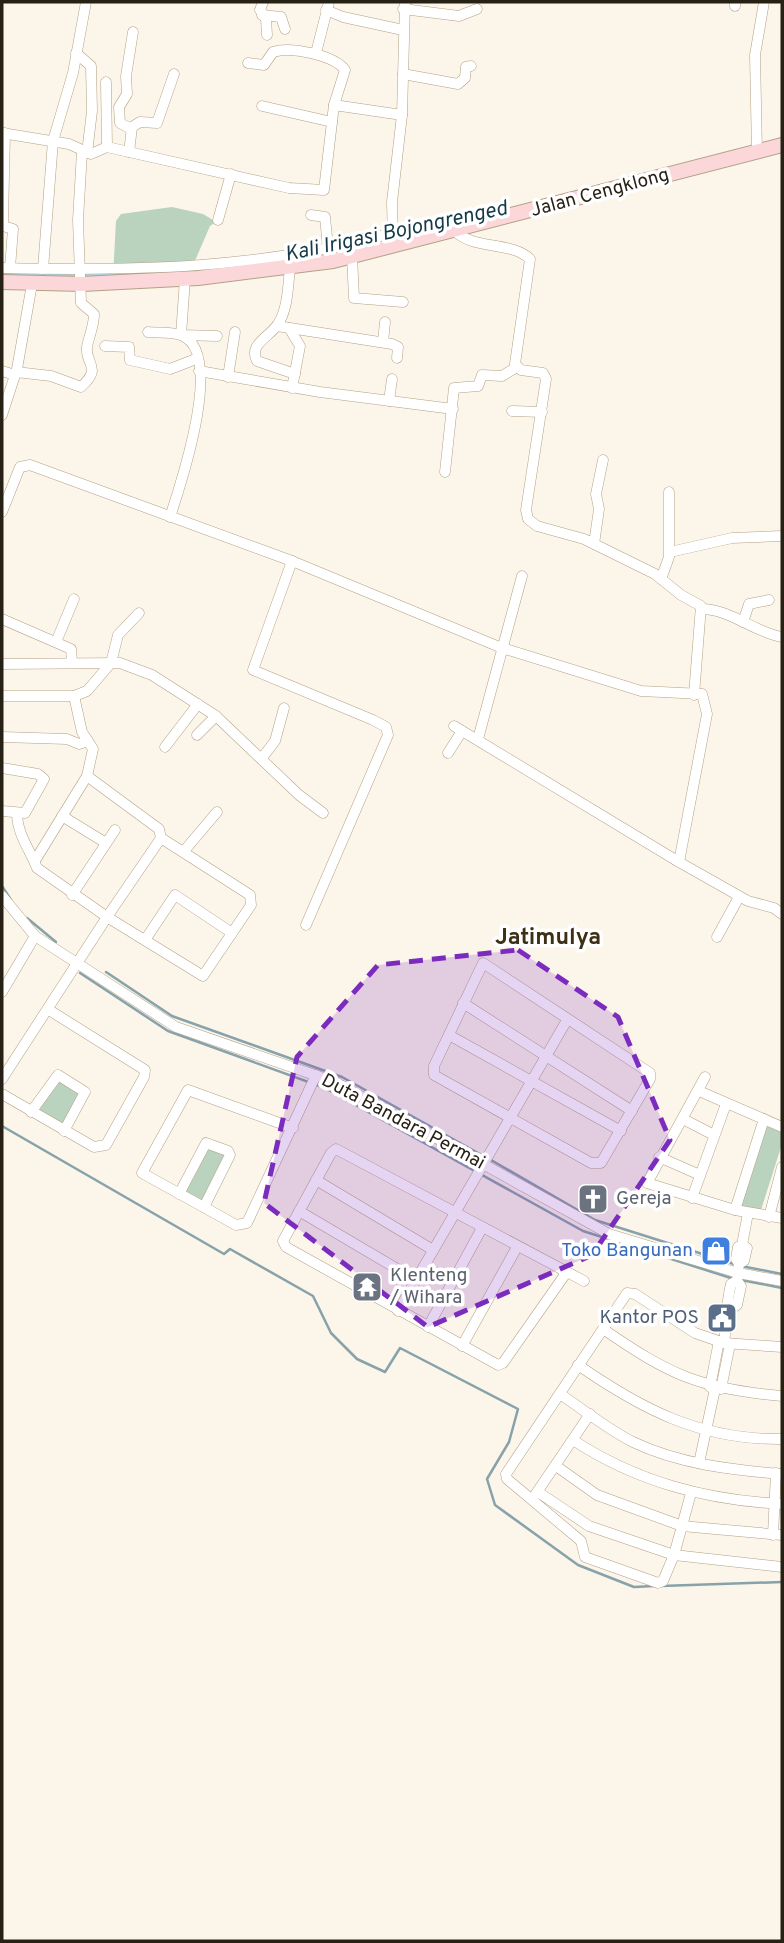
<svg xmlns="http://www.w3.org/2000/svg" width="784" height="1943" viewBox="0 0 784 1943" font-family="Overpass,sans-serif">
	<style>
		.green { fill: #b9d3be }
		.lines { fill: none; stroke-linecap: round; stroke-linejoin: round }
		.stream { stroke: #87a2aa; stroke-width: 2.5 }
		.canal { stroke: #b0daea; stroke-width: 9 }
		.minor-casing { stroke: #b3a185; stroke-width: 11 }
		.secondary-casing { stroke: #b3a185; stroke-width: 16 }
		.minor { stroke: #fff; stroke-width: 10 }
		.secondary { stroke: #fbd7da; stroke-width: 14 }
		.marked { fill: #7b2cbf; fill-opacity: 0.2; stroke: #7b2cbf; stroke-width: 5; stroke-dasharray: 14 9; stroke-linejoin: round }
		.labels { text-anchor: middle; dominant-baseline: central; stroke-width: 7; stroke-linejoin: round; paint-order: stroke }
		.street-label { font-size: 19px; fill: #272015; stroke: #fff }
		.worship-label { font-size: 19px; fill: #5b616d; stroke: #fff; text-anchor: start }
		.shop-label { font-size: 19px; fill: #366cbe; stroke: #fff; text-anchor: end }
		.service-label { font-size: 19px; fill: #4e5e75; stroke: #fff; text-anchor: end }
		.water-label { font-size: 21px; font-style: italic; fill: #153a47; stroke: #fff }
		.quarter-label { font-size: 23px; font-weight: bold; fill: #3e3017; stroke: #fff }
	</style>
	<rect width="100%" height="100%" fill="#fcf5e9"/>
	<g class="green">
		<polygon points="172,207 203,214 216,222 210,226 194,263 233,261 233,271 113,277 116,221 121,214"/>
		<polygon points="57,1076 84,1092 64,1125 37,1109"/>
		<polygon points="766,1125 782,1131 782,1144 760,1213 740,1207"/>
		<polygon points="209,1143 229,1154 203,1202 183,1190"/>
	</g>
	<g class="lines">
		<g class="stream">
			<polyline points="2,886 11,900"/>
			<polyline points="27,918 56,942"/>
			<polyline points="106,972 172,1016 342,1077 485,1157"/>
			<polyline points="80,973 168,1031 325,1088 583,1231 734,1279"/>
			<polyline points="2,1126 224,1254 230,1249 313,1296 331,1333 357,1359 385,1372 400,1348 518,1409 509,1442 487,1479 495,1505 578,1565 634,1587 654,1586"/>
			<polyline points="491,1160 595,1220 734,1264"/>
			<polyline points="741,1266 782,1274"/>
			<polyline points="741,1280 782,1288"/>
			<polyline points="661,1586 782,1582"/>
		</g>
		<g class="canal">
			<polyline points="362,245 400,237"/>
			<polyline points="2,274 119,275 157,272"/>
		</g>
		<g class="minor-casing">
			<g id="minor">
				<polyline points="263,2 260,10 266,19 267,35"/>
				<polyline points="735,6 735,2"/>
				<polyline points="403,9 459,16 477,9"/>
				<polyline points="326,10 343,17 403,30"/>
				<polyline points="262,15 281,17 285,29"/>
				<polyline points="76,53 91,66 92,111 87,153"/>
				<polyline points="316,53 329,2"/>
				<polyline points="403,74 458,84 465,78 466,67 471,66"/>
				<polyline points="106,82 107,147"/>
				<polyline points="334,105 402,115"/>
				<polyline points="262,106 332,122"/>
				<polyline points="131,129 120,123 119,107 127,94 126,76 133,32"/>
				<path d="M 2,133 L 69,144 L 91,154 L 107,147 L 289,188 L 324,190 L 334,105 L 345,70 C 334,55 290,46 273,52 L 264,65 L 248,63"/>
				<polyline points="5,133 3,218 3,226 13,229 10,268"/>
				<polyline points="129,152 132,127 140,122 157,123 174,74"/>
				<polyline points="757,152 755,55 764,2"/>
				<polyline points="311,215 325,217 328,248"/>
				<polyline points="218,220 231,174"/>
				<path d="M 455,231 C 473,250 511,241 530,259 L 515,364 L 521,370 L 543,373 L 546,379 L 526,510 L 528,519 L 537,526 L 584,539 L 655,574 L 681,595 L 701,606 L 694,695"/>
				<polyline points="393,238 392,202 402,115 405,2"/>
				<polyline points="352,256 354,298 403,302"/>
				<path d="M 2,268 C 133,271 264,269 391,233"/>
				<path d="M 290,268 C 288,285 288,309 278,324 C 270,337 248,344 257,361 L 295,374"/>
				<polyline points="43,269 53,141 73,73 86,2"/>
				<polyline points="185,279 181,335 217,336"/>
				<polyline points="277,326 392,344 398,347 397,358"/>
				<polyline points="289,328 300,346 292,388"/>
				<path d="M 148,332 C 158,333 172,332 181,335 C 226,352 180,486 170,517"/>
				<polyline points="383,342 385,322"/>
				<polyline points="105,346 129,347 130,360 170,369 196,359"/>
				<polyline points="2,371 15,375"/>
				<polyline points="199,371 320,392 453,409"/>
				<path d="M 16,372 L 51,376 L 81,387 C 103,367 85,365 87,347 C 89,336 94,326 94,314 L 81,303 L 78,220 L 82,152"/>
				<polyline points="228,377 235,332"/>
				<polyline points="389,401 392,379"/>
				<polyline points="512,411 542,412"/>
				<polyline points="2,415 17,369 32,284"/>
				<polyline points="445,472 454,388 478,386 482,375 502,376 517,367"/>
				<polyline points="2,512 20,467 30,465 292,561 502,648 641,691 702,694 707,714 679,862 748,901 774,908 782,914"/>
				<polyline points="594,544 599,509 596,494 603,460"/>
				<polyline points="670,552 732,538 782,536"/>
				<polyline points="292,561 253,670 373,720 386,727 388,735 306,925"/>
				<polyline points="661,579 669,557 669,492"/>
				<path d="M 701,609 C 731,609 753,632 782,637"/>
				<polyline points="2,619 71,649 72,662"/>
				<polyline points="743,622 749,604 769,600"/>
				<polyline points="56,642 74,599"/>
				<polyline points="2,664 120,663 152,675 216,716 299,795 323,813"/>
				<polyline points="2,696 74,696 87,691 111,663 118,635 139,613"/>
				<polyline points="454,726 679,862"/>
				<polyline points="197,735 216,716"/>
				<polyline points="2,737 67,739 79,744 88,741"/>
				<polyline points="478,739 522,576"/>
				<polyline points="165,747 198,704"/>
				<polyline points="448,753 462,731"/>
				<polyline points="262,758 275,741 284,708"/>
				<polyline points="2,768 38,774 44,779 25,813 2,811"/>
				<polyline points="87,776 159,829 161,838 250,895 251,905 203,976 107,917 161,838"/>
				<polyline points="62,816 106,843"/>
				<polyline points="184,851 217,812"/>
				<polyline points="36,859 87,776 93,749 82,732 74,696"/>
				<polyline points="72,895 115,830"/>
				<polyline points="2,896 35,936 176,1027 335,1082 609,1234 738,1273 782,1281"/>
				<polyline points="717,937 739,897"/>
				<polyline points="145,940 175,895 232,933"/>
				<polygon points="483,963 650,1073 650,1079 601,1163 591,1163 434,1075 434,1066"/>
				<polyline points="2,992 35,936"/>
				<polyline points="463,1003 632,1111"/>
				<polyline points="449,1035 621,1131"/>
				<polyline points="705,1077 647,1183 735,1210 782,1218"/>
				<path d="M 2,1079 L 107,917 L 37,868 C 30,850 17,834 17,813"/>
				<polyline points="699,1091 782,1127"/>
				<polyline points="2,1094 94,1147 106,1145 144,1077 145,1070 49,1010"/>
				<polyline points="31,1112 58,1075 85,1092 64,1131"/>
				<polyline points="683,1119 714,1135"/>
				<polyline points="293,1128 188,1090 142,1173 236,1225 247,1223 316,1075"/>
				<polyline points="659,1157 700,1175"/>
				<polyline points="316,1180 433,1250"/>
				<polyline points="179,1194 206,1143 228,1151 230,1155 204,1207"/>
				<polyline points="692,1198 726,1104"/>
				<polyline points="735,1210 764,1119"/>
				<polyline points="299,1211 416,1280"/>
				<polyline points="769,1217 782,1167"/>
				<polyline points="739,1263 736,1259 738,1247 742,1245 748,1213"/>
				<polyline points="564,1272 564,1276 503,1363 498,1365 286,1247 283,1241 331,1153 336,1149 584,1281"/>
				<polyline points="729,1310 737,1305 741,1286 737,1281 739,1263 744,1261 747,1248 742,1245"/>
				<polyline points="398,1311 567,1020"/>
				<polyline points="428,1327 482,1228"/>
				<path d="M 603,1329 C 670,1375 700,1389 782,1396"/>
				<polyline points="724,1343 782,1347"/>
				<polyline points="462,1346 517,1247"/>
				<path d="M 578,1365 C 643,1410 701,1440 782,1439"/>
				<polyline points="710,1387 719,1341"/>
				<polyline points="721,1389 730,1344"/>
				<path d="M 560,1394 C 584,1410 607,1429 633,1442 C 679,1464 732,1470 782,1474"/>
				<path d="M 573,1440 C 637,1482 706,1500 782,1504"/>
				<polyline points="699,1463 715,1389"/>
				<polyline points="556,1466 597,1495 682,1526 691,1493"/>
				<path d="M 538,1492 L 589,1526 L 674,1555 L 663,1581 L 658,1583 L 585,1557 L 581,1541 L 507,1479 L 506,1474 L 627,1293 L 635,1294 L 695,1333 L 724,1343 C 727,1322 726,1303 731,1284 L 737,1281"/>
				<polyline points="535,1495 590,1414"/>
				<polyline points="773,1535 776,1473"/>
				<polyline points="782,1535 682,1526 674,1555 782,1567"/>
			</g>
		</g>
		<g class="secondary-casing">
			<polyline id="secondary" points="2,282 82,284 198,278 333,261 782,145"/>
		</g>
		<use href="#minor" class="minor"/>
		<use href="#secondary" class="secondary"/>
	</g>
	<path class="marked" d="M 518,950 L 618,1017 L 670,1140 L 592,1255 L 428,1327 L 264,1203 L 297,1057 L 378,965 Z"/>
	<defs>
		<g id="church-square" transform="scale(1.575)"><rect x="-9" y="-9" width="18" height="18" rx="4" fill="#6b7280" stroke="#fff"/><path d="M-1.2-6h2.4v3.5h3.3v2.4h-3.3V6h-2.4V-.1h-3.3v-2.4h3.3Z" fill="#fff"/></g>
		<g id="shop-square" transform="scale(1.575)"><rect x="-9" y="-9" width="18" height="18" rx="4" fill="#3f7fe0" stroke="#fff"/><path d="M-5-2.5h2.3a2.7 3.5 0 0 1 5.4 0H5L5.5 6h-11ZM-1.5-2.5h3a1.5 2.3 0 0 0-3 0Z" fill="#fff"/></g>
		<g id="temple-square" transform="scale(1.575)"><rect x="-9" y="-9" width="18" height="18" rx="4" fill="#6b7280" stroke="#fff"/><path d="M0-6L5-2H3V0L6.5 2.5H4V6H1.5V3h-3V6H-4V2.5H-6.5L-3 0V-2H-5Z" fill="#fff"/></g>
		<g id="civic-square" transform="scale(1.575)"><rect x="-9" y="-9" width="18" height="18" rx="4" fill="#5c6f8a" stroke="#fff"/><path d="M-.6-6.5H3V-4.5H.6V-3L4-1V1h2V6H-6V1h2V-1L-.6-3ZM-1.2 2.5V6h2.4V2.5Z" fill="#fff"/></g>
	</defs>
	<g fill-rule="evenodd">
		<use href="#church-square" x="593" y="1199"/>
		<use href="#shop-square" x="716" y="1251"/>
		<use href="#temple-square" x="367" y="1287"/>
		<use href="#civic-square" x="722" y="1318"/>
	</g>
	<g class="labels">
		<g class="street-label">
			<text transform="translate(600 193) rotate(-15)">Jalan Cengklong</text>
			<text transform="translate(403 1122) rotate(28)">Duta Bandara Permai</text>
		</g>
		<g class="worship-label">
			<text x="616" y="1199">Gereja</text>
			<text x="390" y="1276">Klenteng<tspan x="390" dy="22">/ Wihara</tspan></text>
		</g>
		<g class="shop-label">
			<text x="693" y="1251">Toko Bangunan</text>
		</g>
		<g class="service-label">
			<text x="699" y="1318">Kantor POS</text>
		</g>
		<g class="water-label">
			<text transform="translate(396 232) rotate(-12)">Kali Irigasi Bojongrenged</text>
		</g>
		<g class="quarter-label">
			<text x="548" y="938">Jatimulya</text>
		</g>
	</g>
	<rect width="784" height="1943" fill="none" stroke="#272015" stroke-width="7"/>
</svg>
